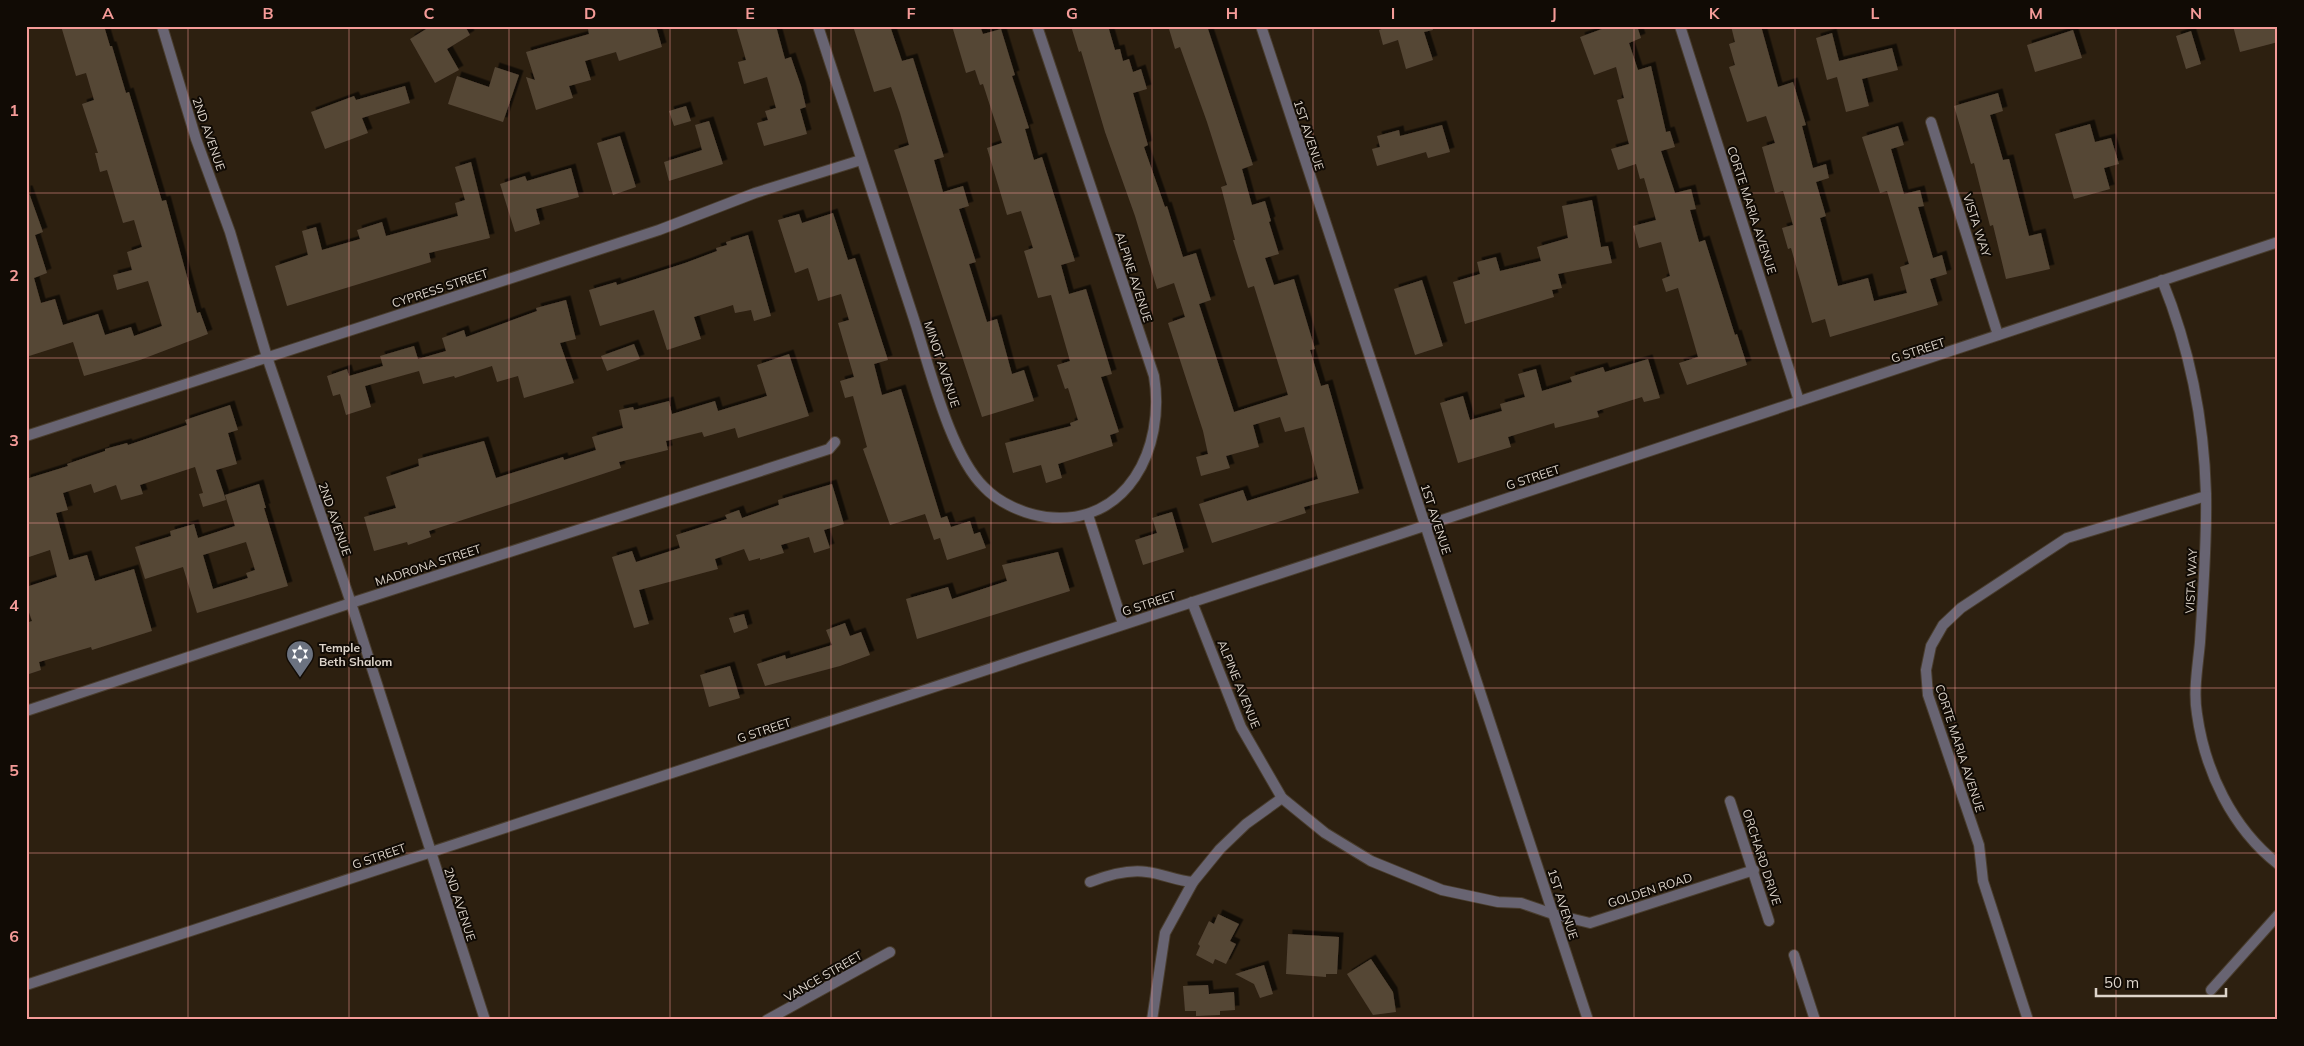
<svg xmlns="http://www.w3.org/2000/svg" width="2304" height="1046" viewBox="0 0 2304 1046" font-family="Mulish,sans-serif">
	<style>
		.building { fill: #554636; fill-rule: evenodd; filter: url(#shadow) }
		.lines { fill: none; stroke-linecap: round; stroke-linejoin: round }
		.minor-casing { stroke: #493d2e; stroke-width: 12 }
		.tertiary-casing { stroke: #493d2e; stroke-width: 12 }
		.minor { stroke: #686472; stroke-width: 10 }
		.tertiary { stroke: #686472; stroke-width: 10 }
		.grid { fill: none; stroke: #f59b98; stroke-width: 1; stroke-opacity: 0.55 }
		.labels { text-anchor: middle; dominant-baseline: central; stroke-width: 4; stroke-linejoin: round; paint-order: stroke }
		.street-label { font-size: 12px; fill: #ddd4ca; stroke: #110b05 }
		.poi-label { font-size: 12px; font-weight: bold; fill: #ddd4ca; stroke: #110b05; text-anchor: start }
		.neatline { fill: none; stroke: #f59b98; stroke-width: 2 }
		.grid-label { font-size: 16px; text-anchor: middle; font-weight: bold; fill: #f59b98 }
	</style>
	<defs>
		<filter id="shadow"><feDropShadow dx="4.5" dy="-4.5" stdDeviation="0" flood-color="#0009"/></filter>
	</defs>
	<rect width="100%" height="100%" fill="#2d2010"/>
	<g class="building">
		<polygon points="61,26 104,26 110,46 112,46 126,93 129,92 162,201 166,200 197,313 200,312 208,334 140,360 84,376 73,342 26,357 26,190 28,190 43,232 35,235 47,273 34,278 41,303 55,299 63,325 98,314 105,335 131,327 134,336 162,326 148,281 117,290 113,275 132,270 127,252 142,247 134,220 123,223 107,170 100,172 95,153 98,153 82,104 94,100 86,73 76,76"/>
		<polygon points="431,26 465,26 470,35 447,49 459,70 435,83 410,39"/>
		<polygon points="597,26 656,26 662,47 619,61 616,52 585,61 591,80 569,86 573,98 536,110 526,77 535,80 526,52 589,34 588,29"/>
		<polygon points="736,26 776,26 785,59 791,57 801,86 806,107 800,109 807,134 764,146 757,123 768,120 765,111 776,108 767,77 744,84 738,62 746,60"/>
		<polygon points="853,26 890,26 902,61 913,58 944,157 934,160 943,192 963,186 969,206 959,209 976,262 969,264 987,322 997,319 1012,374 1024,370 1034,401 982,417 894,150 909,145 900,113 891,87 874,92"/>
		<polygon points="952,26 980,26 983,34 1001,29 1015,75 1012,76 1029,128 1025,129 1034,160 1042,157 1075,261 1061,265 1069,294 1086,289 1112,374 1101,377 1119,432 1110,435 1113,446 1058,464 1062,478 1046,483 1041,465 1013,473 1005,443 1071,426 1070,423 1078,420 1068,388 1065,389 1057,365 1070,361 1051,295 1038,298 1024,251 1033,248 1021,211 1007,215 987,148 1002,143 983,84 980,85 975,70 966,73"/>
		<polygon points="1071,26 1108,26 1115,50 1120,49 1123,61 1129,59 1133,72 1141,69 1147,89 1133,93 1148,145 1144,147 1165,207 1167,206 1183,257 1196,253 1211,300 1199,304 1234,412 1288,395 1254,286 1248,288 1233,240 1235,240 1221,187 1227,185 1207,122 1180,47 1175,49 1169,29 1180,26 1207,26 1253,165 1242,169 1252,205 1265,201 1271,221 1269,222 1279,254 1265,258 1274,285 1294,279 1315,349 1310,350 1321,386 1328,384 1359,493 1304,507 1306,513 1212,543 1199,504 1243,490 1247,501 1318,479 1304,427 1285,432 1280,417 1253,425 1259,447 1226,456 1230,468 1201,476 1196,457 1208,454 1203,431 1168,323 1185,317 1174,283 1157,289 1135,216 1105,132 1081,51 1079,52"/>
		<polygon points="1389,26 1432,26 1433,30 1424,32 1433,60 1406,69 1398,40 1383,45 1379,30"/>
		<polygon points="1610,26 1637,26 1641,38 1629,43 1638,70 1651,66 1666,132 1670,131 1675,147 1661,151 1675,193 1691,189 1696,209 1690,210 1699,242 1705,240 1735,335 1737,334 1747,365 1687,385 1679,363 1698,357 1678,288 1666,292 1662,279 1670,276 1661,242 1639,248 1633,226 1656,220 1644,178 1640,179 1636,164 1618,170 1611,149 1629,144 1617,100 1624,98 1616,67 1594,75 1580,37"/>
		<polygon points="1731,26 1761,26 1778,87 1793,82 1806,125 1802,126 1813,168 1826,164 1829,178 1816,182 1826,216 1820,218 1838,286 1868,278 1874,301 1907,293 1900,267 1909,264 1887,191 1880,193 1862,137 1898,126 1904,145 1891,149 1904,194 1920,190 1924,206 1918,207 1933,258 1942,255 1947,274 1930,279 1938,305 1830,337 1825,319 1812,323 1791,248 1788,249 1782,228 1793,225 1783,191 1775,193 1762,147 1775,143 1766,116 1747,122 1729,67 1735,65 1729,44 1735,42"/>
		<polygon points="2233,26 2278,26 2278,42 2240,52"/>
		<polygon points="2073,30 2082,58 2035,72 2027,45"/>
		<polygon points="2191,31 2201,64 2186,69 2176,36"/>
		<polygon points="1832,33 1839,61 1892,48 1898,70 1862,79 1869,106 1846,112 1837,77 1827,80 1816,38"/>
		<polygon points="495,67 519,75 503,122 448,104 457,76 489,87"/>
		<polygon points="405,86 410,103 362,118 368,133 325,149 311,112 354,96 356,100"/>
		<polygon points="1998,93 2003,111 1990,115 2003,160 2009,159 2029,236 2041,233 2050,269 2006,279 1993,225 1990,226 1974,163 1971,164 1954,106"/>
		<polygon points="686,106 691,121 674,126 669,111"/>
		<polygon points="709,121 723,164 669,181 664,162 702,150 695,125"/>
		<polygon points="2090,124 2095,142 2111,138 2119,164 2104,168 2110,189 2074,199 2055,134"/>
		<polygon points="1442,125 1450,152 1428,158 1426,152 1377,166 1372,149 1380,147 1377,136 1399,130 1400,136"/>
		<polygon points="620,136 636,187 613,195 597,143"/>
		<polygon points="471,162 490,238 429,253 431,262 287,306 275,266 308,255 302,231 316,227 322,250 360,239 357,230 382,222 386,236 458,216 455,203 465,200 455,167"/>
		<polygon points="571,168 579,197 536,209 540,224 515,232 500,184 525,176 527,181"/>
		<polygon points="1592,200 1601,247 1608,246 1612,263 1558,274 1562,288 1552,290 1554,297 1465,324 1453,282 1480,274 1477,262 1496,257 1500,271 1541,261 1537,247 1568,238 1562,206"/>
		<polygon points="833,213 848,260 855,258 888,360 874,364 882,395 901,389 941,518 947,516 951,527 970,521 974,534 980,532 986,548 947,560 940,538 934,540 925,514 890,525 863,449 867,447 853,396 845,398 840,381 854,377 838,323 849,320 841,294 818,301 808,268 795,273 778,220 799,214 802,223"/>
		<polygon points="748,235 771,316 754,321 751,310 735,313 733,305 694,317 701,339 667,350 654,310 600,326 589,290 616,282 617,285 685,263 717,251 716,248 727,245 726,242"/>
		<polygon points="1422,280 1443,346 1415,355 1394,289"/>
		<polygon points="566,300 576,339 560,343 574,383 524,398 518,376 497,382 492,366 455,378 454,376 423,384 419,371 365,386 371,407 346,415 340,394 333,396 327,376 347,369 349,376 383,366 380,356 414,346 418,359 446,351 442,338 464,330 466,337 537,311 536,308"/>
		<polygon points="634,344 640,359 607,371 601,356"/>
		<polygon points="789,354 809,416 738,438 735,428 704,437 702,432 666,441 668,450 619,462 621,468 429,531 431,537 408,545 407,542 374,551 364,517 396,508 386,477 419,466 418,459 484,441 496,478 563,457 564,460 596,450 592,437 623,428 619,410 633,407 634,410 669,401 672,414 715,401 718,411 767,396 757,365"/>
		<polygon points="1648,359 1660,398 1644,402 1642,397 1597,411 1599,417 1555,428 1554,423 1508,437 1511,447 1458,463 1440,403 1463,396 1470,420 1502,411 1500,404 1525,397 1518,374 1536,369 1542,391 1572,382 1570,377 1603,367 1605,372"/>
		<polygon points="230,405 238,430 228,433 237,464 216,470 226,500 203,507 199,494 203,493 195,467 140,485 143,494 121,500 116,485 94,493 91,484 63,493 68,510 56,513 69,560 87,555 95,581 134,569 152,631 92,650 91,647 39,662 41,670 26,675 26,623 32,621 26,604 26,587 57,577 50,550 26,558 26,479 68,466 67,464 105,451 105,449 127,443 128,445 187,425 185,420"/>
		<path d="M 259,484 L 266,508 L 264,508 L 288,586 L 197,613 L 183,567 L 145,579 L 135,547 L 171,536 L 170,531 L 194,524 L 198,538 L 235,526 L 225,495 ZM 246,542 L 255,570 L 246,573 L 248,578 L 213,589 L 203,555 Z"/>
		<polygon points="832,484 844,524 824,530 830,548 814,553 809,537 781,545 784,553 760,560 760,558 749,561 744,549 715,559 718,569 639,590 649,624 634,628 612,557 632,551 636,562 680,548 676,535 727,519 725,515 739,510 742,518 779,505 778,500"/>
		<polygon points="1172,512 1184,552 1143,565 1135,540 1157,533 1152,518"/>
		<polygon points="1058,552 1070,591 917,639 906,599 948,587 952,599 1007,581 1002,565"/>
		<polygon points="744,614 748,628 734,633 729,618"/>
		<polygon points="845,623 850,636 861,632 870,655 840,666 765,686 757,664 785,655 786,659 832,645 826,630"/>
		<polygon points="730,666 740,698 709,707 700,675"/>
		<polygon points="1218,914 1239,924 1230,941 1236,944 1226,964 1215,959 1213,964 1196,955 1200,946 1198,944 1209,921 1214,924"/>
		<polygon points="1288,934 1339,937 1337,974 1326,974 1326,977 1286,974"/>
		<polygon points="1371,959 1393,992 1396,1012 1373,1015 1347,974"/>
		<polygon points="1264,965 1273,994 1260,998 1254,984 1235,974"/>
		<polygon points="1208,985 1209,994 1234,992 1235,1010 1220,1011 1220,1015 1196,1016 1196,1011 1185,1011 1183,986"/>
	</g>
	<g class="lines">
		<g class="minor-casing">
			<g id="minor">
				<path d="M 818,26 C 849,122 881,218 912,313 C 928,361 949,453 984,487 C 999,503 1024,514 1046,517 C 1127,527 1166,448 1154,376 L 1037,26"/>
				<polyline points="1680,26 1799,401"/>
				<polyline points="1931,122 1998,335"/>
				<path d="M 2162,280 C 2190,349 2204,420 2206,494 C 2207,544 2203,593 2200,642 C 2198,665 2193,691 2197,714 C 2205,771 2232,828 2278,864"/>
				<polyline points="26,436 659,230 755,193 861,160"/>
				<polyline points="1088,515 1123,624"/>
				<polyline points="1192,602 1241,727 1282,798 1325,833 1371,861 1442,890 1498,902 1521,903 1553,914 1590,923 1754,870"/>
				<polyline points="26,711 351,603 829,449 835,442"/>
				<polyline points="1730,801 1769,921"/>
				<path d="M 1090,882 C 1108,875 1128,869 1147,872 C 1163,874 1177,881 1193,882"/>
				<polyline points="1794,955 1815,1020"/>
				<polyline points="2211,990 2278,915"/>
				<polyline points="767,1020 890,952"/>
				<polyline points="1152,1020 1165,933 1193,882 1220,849 1246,824 1282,798"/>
				<polyline points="2028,1020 1983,881 1979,845 1928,695 1926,670 1931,646 1943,625 1961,608 2067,538 2206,496"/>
			</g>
		</g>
		<g class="tertiary-casing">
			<g id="tertiary">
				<polyline points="162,26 196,139 230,232 267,357 351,603 485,1020"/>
				<polyline points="1261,26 1588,1020"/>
				<polyline points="26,985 1397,535 2278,242"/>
			</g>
		</g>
		<use href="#minor" class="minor"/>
		<use href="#tertiary" class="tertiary"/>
	</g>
	<path class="grid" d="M 188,26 L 188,1020M 349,26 L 349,1020M 509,26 L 509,1020M 670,26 L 670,1020M 831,26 L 831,1020M 991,26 L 991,1020M 1152,26 L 1152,1020M 1313,26 L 1313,1020M 1473,26 L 1473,1020M 1634,26 L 1634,1020M 1795,26 L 1795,1020M 1955,26 L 1955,1020M 2116,26 L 2116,1020M 26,193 L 2278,193M 26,358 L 2278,358M 26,523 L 2278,523M 26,688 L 2278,688M 26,853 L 2278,853"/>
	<defs>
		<g id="synagogue-pin" transform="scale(1.4375)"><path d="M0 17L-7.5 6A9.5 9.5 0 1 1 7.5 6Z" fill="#6b7280" stroke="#110b05"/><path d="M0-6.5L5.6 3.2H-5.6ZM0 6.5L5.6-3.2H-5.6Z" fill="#fff"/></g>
	</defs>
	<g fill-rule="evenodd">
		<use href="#synagogue-pin" x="300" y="654"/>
	</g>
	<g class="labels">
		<g class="street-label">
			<text transform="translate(209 134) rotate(71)">2ND AVENUE</text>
			<text transform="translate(1309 135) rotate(72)">1ST AVENUE</text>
			<text transform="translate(1752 210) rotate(72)">CORTE MARIA AVENUE</text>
			<text transform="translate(1977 225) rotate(72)">VISTA WAY</text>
			<text transform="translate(1134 277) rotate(72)">ALPINE AVENUE</text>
			<text transform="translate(440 288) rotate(-18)">CYPRESS STREET</text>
			<text transform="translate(1918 350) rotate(-18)">G STREET</text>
			<text transform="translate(942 364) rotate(72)">MINOT AVENUE</text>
			<text transform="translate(1533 477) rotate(-18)">G STREET</text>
			<text transform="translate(335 519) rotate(71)">2ND AVENUE</text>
			<text transform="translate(1436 519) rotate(72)">1ST AVENUE</text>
			<text transform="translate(428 565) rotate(-18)">MADRONA STREET</text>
			<text transform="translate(2191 581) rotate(-87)">VISTA WAY</text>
			<text transform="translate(1149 603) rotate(-18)">G STREET</text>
			<text transform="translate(1239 684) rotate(68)">ALPINE AVENUE</text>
			<text transform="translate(764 730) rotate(-18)">G STREET</text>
			<text transform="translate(1960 748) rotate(72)">CORTE MARIA AVENUE</text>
			<text transform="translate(379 856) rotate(-19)">G STREET</text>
			<text transform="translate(1762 857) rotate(72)">ORCHARD DRIVE</text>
			<text transform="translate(1650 890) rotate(-18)">GOLDEN ROAD</text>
			<text transform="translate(460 904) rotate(72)">2ND AVENUE</text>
			<text transform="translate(1563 904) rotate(72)">1ST AVENUE</text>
			<text transform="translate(823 976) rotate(-30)">VANCE STREET</text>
		</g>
		<g class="poi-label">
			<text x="319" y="647">Temple<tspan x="319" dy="14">Beth Shalom</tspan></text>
		</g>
	</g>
	<rect width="2304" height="1046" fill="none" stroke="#110b05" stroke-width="55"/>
	<path d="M2096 988v8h130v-8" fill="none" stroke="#ddd4ca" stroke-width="2.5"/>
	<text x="2104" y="988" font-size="15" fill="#ddd4ca" stroke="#110b05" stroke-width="4" paint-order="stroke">50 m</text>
	<rect x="28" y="28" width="2248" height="990" class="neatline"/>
	<g class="grid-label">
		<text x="108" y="19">A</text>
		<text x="268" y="19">B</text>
		<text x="429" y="19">C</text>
		<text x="590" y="19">D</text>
		<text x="750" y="19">E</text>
		<text x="911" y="19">F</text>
		<text x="1072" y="19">G</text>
		<text x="1232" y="19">H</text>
		<text x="1393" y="19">I</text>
		<text x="1554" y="19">J</text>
		<text x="1714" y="19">K</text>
		<text x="1875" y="19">L</text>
		<text x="2036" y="19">M</text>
		<text x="2196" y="19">N</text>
		<text x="14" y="116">1</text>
		<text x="14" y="281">2</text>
		<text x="14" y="446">3</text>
		<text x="14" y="611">4</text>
		<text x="14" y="776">5</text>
		<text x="14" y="942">6</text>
	</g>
</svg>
